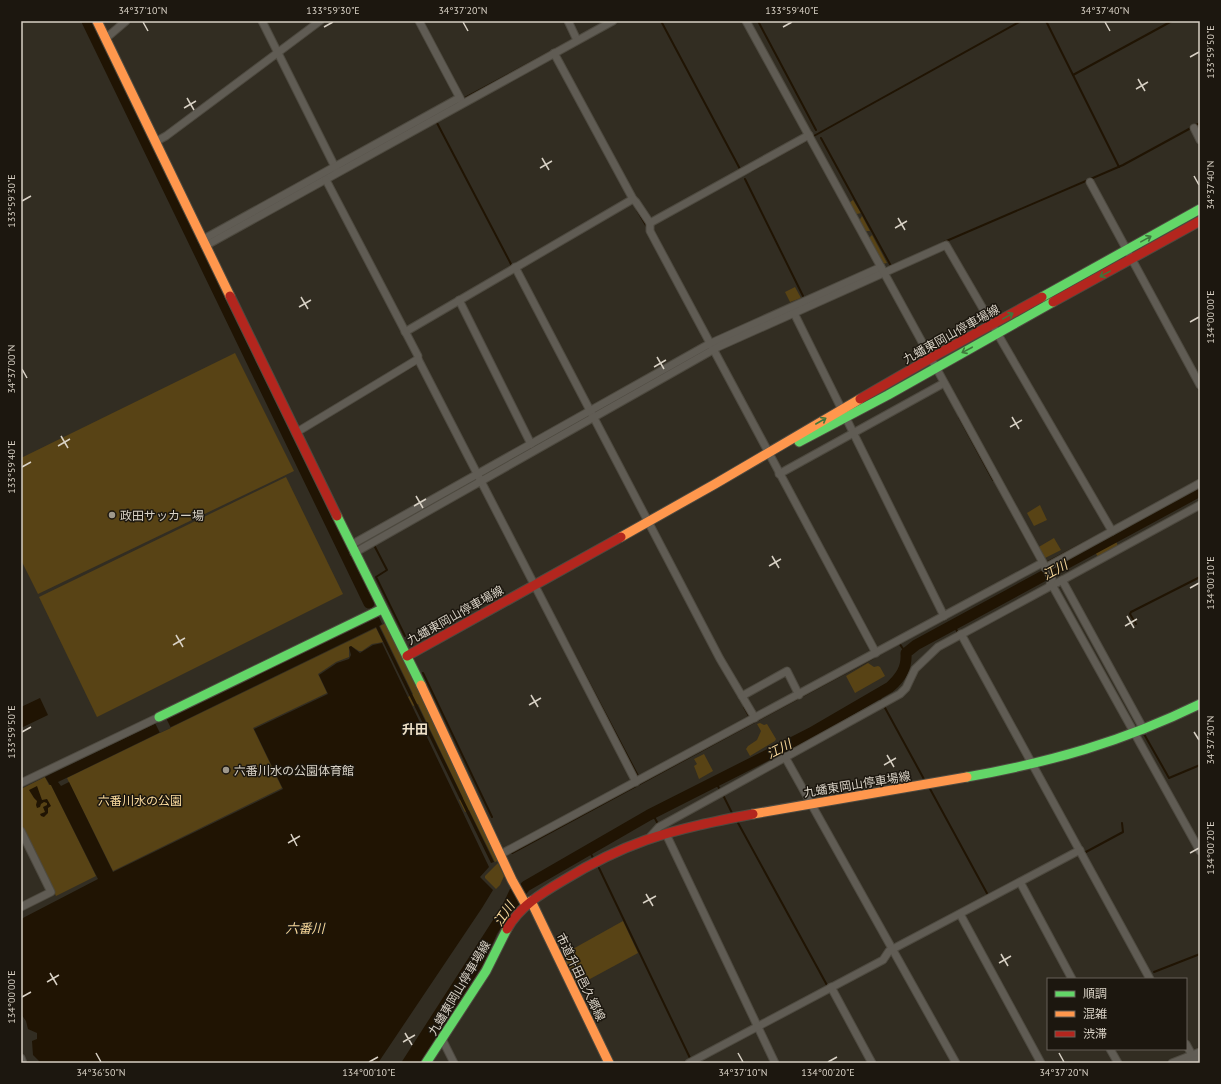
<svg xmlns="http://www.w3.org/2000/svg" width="1221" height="1084" viewBox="0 0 1221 1084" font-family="'PT Sans','Noto Sans JP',sans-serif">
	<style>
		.green { fill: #584315 }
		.water { fill: #201403 }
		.pier { fill: #322d22 }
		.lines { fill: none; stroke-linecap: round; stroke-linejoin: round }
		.stream { stroke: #201403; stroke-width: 2 }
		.river { stroke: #201403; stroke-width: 11 }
		.street-casing { stroke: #4e4a40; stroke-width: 9 }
		.fast-casing { stroke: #4e4a40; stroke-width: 11 }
		.slow-casing { stroke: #4e4a40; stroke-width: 11 }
		.jam-casing { stroke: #4e4a40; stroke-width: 11 }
		.street { stroke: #605c54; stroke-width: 7 }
		.fast { stroke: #63d668; stroke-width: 9 }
		.slow { stroke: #ff974d; stroke-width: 9 }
		.jam { stroke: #b3261e; stroke-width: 9 }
		.oneway { stroke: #40763c }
		.ticks { fill: none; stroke: #d8d1c5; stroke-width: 1.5 }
		.poi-dot { fill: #9e988c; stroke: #1c170f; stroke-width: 1.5 }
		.labels { text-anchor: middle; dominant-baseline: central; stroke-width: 3; stroke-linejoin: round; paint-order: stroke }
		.street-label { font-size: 12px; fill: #d8d1c5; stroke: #1c170f }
		.poi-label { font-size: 12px; fill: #d8d1c5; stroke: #1c170f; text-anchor: start }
		.park-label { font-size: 12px; fill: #fddd9f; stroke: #1c170f }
		.water-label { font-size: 13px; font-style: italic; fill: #f7d799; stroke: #1c170f }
		.neighbourhood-label { font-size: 13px; font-weight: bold; fill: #f0e3ca; stroke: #1c170f }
		.neatline { fill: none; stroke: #d8d1c5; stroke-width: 1.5 }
		.ticks-label { font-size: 10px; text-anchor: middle; fill: #d8d1c5 }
	</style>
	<rect width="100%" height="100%" fill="#322d22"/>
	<g class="green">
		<polygon points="853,200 861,213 857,214 855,213 849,203"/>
		<polygon points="862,216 870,231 866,231 859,221"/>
		<polygon points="872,235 887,263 882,264 869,238"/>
		<polygon points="795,287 801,298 790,302 785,292"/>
		<polygon points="235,353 294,471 38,594 21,560 21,458"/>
		<polygon points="286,477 343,594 97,717 39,597"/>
		<polygon points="1040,505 1047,520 1034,526 1027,513"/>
		<polygon points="1054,538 1061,550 1043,559 1037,548"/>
		<polygon points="1116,541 1118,546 1098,557 1095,552"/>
		<polygon points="386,623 500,860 495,862 469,810 465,812 459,800 463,798 418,704 413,706 408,697 413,694 380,626"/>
		<polygon points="376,628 383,642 372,644 362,651 359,651 351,646 349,647 349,657 336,662 318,674 327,693 253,728 282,788 113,871 67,778"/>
		<polygon points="868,663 874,667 878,666 880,667 885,676 855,693 846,676"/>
		<polygon points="760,723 764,725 767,724 776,739 775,741 750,756 746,749 748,746 757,740 761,731 757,724"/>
		<polygon points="704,754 713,771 699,779 694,766 697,764 694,759"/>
		<polygon points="45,777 49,785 51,785 96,876 56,896 21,825 21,789"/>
		<polygon points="498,863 504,876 500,885 496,889 485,878 485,876"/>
		<polygon points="623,921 638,953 577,986 562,955"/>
	</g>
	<g class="water">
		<polygon points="377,616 379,617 382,624 379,626 494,862 491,863 376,627 58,782 61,786 69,782 113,872 283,789 254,729 328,694 319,675 337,663 349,659 351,655 349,647 351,646 360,653 373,645 382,643 489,867 480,877 493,890 482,908 378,1063 41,1063 33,1055 32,1041 37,1039 37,1033 28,1029 26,1021 21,1014 21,919 98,879 51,785 50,785 45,777"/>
		<polygon points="40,698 48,715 21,728 21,707"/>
		<polygon points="37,786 42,800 47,799 51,806 48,808 48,813 44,817 41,816 40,814 45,812 43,807 47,805 47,803 44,802 41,804 40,807 37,808 36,805 37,801 34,798 29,790"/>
		<polygon points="512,888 520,904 506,920 497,934 484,963 453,1012 449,1021 421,1063 401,1063 502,906 510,889"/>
	</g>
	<polygon class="pier" points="166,718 171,728 160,733 155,723"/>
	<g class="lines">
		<g class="stream">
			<polyline points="661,21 740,169"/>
			<polyline points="758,21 816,130"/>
			<polyline points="1046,21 1119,167"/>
			<polyline points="98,42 99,41"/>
			<polyline points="1073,75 1172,21"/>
			<polyline points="463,99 572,40"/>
			<polyline points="436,121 512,266"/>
			<polyline points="812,137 1021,21"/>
			<polyline points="821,138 891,266"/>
			<polyline points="751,171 809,139"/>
			<polyline points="745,179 803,296"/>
			<polyline points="637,210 647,227"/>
			<polyline points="944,242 1123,165 1200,123"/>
			<polyline points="196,247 199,246"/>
			<polyline points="884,269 898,263"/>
			<polyline points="379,386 422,361 422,358 420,354"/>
			<polyline points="594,413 637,388"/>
			<polyline points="959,417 993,480"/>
			<polyline points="289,440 292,438"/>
			<polyline points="1175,493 1200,479"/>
			<polyline points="1018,524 1039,562"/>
			<polyline points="362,544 590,415"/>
			<polyline points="374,545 387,570 376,577 405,636"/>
			<polyline points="345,553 347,552"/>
			<polyline points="1048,562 1106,531"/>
			<polyline points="1136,624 1130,614 1131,612 1200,577"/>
			<polyline points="954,625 958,633"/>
			<polyline points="566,639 638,776"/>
			<polyline points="898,644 899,643 906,653"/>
			<polyline points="423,673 492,817"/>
			<polyline points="878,694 881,700"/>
			<polyline points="884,706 925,781"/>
			<polyline points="744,707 749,716"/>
			<polyline points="1144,734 1169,778 1200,765"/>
			<polyline points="778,749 780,754"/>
			<polyline points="715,781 719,788"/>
			<polyline points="929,787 989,897"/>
			<polyline points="723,795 732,813"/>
			<polyline points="652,813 658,824"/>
			<polyline points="737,821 828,987"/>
			<polyline points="589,850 593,858"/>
			<polyline points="511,851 512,853 873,658"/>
			<polyline points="1084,853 1123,832 1122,823"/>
			<polyline points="599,868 690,1058"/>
			<polyline points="1154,972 1200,954"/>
		</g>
		<g class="river">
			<polyline points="87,21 369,603"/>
			<path d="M 513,900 L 526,886 L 649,815 L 811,733 L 890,687 C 901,677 907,668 906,653 L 916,645 L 1200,491"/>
		</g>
		<g class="street-casing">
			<g id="street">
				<polyline points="262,21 337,171"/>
				<polyline points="419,21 462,102"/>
				<polyline points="568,21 577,40"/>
				<polyline points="105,39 126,21"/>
				<polyline points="554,53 633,199 636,202 650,223 650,231 876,653"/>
				<polyline points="1194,128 1200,140"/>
				<polyline points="155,142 166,136 320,21"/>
				<polyline points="1090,182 1200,385"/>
				<polyline points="650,223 809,135"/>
				<polyline points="202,240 459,98"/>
				<polyline points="205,246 613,21"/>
				<polyline points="515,267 720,659 755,718"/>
				<polyline points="459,300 531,444"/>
				<polyline points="794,313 944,616"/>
				<polyline points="405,332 633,199"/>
				<polyline points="418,359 636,782"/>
				<polyline points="297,432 418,359 418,356 326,180"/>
				<polyline points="779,474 944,383"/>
				<polyline points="1200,505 1057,583 1051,583 1200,851"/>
				<polyline points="351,545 709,344 881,267"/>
				<polyline points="354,553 718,347 946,245 1112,531"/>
				<polyline points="1045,568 1200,483"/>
				<polyline points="1062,580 1144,730"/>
				<polyline points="961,634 1150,979"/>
				<polyline points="742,696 787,671 799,695"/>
				<polyline points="785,757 956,1063"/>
				<polyline points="21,783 159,717"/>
				<polyline points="21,831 51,892 21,907"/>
				<polyline points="666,834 775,1063"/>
				<polyline points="648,839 659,827 900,694 906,688 915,669 938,647 1049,587 1052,579 746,21"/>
				<polyline points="501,854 1042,563"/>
				<polyline points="1020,882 1072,979"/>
				<polyline points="960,914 1041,1063"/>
				<polyline points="831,987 872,1063"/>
				<polyline points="442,1039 454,1063"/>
				<polyline points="1186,1044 1192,1055"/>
				<polyline points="1110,1049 1118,1063"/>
				<polyline points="21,1058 23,1063"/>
				<polyline points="689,1063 883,960 889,951 1080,850"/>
				<polyline points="1172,1063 1200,1052"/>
				<polyline points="1187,1063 1200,1058"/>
			</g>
		</g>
		<g class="fast-casing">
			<g id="fast">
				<polyline points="1042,297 1200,209"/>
				<polyline points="799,442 888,395 1053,302"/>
				<polyline points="337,516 421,685"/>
				<polyline points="159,717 382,609"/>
				<path d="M 967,777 C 1051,762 1122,742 1200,704"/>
				<polyline points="426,1063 486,971 507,929"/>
			</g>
		</g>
		<g class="slow-casing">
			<g id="slow">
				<polyline points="97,21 230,296"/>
				<polyline points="621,537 715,484 860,399"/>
				<polyline points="421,685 512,880 526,905"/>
				<polyline points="753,814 967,777"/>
				<polyline points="531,901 609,1063"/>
			</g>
		</g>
		<g class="jam-casing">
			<g id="jam">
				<polyline points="230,296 337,516"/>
				<polyline points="1053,302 1200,221"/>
				<polyline points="860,399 938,354 1042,297"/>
				<polyline points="407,656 621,537"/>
				<path d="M 507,929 C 520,906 542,893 564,880 C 590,864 618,850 646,840 C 681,828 717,821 753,814"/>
			</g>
		</g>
		<use href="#street" class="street"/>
		<use href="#fast" class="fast"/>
		<use href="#slow" class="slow"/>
		<use href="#jam" class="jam"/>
	</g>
	<defs><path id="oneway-shaft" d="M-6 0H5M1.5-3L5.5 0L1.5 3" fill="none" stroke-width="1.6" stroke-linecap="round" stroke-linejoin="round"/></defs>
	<g class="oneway">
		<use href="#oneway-shaft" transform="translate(1146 239) rotate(-29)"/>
		<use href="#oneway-shaft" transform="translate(1105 274) rotate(151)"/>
		<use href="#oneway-shaft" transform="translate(1008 316) rotate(-29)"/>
		<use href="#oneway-shaft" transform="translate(967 350) rotate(152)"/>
		<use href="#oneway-shaft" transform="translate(821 421) rotate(-30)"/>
	</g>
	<path class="ticks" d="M 143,22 L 148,31M 463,22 L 468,31M 1105,22 L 1110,31M 324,27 L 333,22M 783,27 L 792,22M 1190,57 L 1199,52M 1138,79 L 1145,91M 1136,89 L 1148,82M 187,98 L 194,110M 184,108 L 196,101M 542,158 L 549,170M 540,168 L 552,161M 1194,176 L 1199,185M 22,201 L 31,196M 898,218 L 905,230M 895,228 L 907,221M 301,297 L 308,309M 299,307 L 311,300M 1190,322 L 1199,317M 657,357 L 664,369M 654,367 L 666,360M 22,369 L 27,378M 1012,417 L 1019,429M 1010,427 L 1022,420M 61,436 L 68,448M 58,446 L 70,439M 22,467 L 31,462M 416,496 L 423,508M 414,506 L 426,499M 772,556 L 779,568M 769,566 L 781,559M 1190,588 L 1199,583M 1127,616 L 1134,628M 1125,626 L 1137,619M 176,635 L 183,647M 173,645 L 185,638M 531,695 L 538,707M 529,705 L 541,698M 22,732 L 31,727M 1194,732 L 1199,740M 887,755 L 894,767M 884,765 L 896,758M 291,834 L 297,846M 288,843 L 300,836M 1190,853 L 1199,848M 646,894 L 653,906M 643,903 L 656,896M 1001,954 L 1008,966M 999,963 L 1011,956M 50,973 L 57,985M 47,982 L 59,975M 22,997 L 31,992M 405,1033 L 412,1045M 403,1042 L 415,1035M 96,1053 L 101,1062M 738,1053 L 743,1062M 1059,1053 L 1064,1062M 369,1062 L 378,1057M 828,1062 L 837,1057"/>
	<g class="poi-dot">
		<circle cx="112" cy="515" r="4"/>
		<circle cx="226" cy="770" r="4"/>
	</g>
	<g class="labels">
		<g class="street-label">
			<text transform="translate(951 334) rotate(-29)">九蟠東岡山停車場線</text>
			<text transform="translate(455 615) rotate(-29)">九蟠東岡山停車場線</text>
			<text transform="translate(857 784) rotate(-9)">九蟠東岡山停車場線</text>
			<text transform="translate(581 977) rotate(64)">市道升田邑久郷線</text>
			<text transform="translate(459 988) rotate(-59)">九蟠東岡山停車場線</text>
		</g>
		<g class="poi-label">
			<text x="120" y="515">政田サッカー場</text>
			<text x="234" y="770">六番川水の公園体育館</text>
		</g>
		<g class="park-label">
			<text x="140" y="800">六番川水の公園</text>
		</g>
		<g class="water-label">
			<text transform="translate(1055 570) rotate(-29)">江川</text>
			<text transform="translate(779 749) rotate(-27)">江川</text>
			<text transform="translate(504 914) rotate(-56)">江川</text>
			<text x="305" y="928">六番川</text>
		</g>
		<g class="neighbourhood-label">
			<text x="415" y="729">升田</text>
		</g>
	</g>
	<rect width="1221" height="1084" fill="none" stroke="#1c170f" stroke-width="44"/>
	<rect x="1047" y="978" width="140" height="72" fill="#1c170f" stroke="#676158"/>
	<rect x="1055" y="991" width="20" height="6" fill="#63d668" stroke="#676158"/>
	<text x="1083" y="998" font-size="12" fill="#d8d1c5">順調</text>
	<rect x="1055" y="1011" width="20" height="6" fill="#ff974d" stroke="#676158"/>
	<text x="1083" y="1018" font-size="12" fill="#d8d1c5">混雑</text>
	<rect x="1055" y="1031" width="20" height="6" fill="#b3261e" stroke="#676158"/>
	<text x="1083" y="1038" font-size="12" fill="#d8d1c5">渋滞</text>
	<rect x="22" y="22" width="1177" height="1040" class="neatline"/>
	<g class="ticks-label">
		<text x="143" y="14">34°37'10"N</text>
		<text x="333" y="14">133°59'30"E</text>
		<text x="463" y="14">34°37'20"N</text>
		<text x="792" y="14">133°59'40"E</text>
		<text x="1105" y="14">34°37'40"N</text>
		<text transform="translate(1210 52) rotate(-90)" y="4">133°59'50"E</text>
		<text transform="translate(1210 185) rotate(-90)" y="4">34°37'40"N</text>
		<text transform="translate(11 201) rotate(-90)" y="4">133°59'30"E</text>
		<text transform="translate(1210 317) rotate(-90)" y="4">134°00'00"E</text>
		<text transform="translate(11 369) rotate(-90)" y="4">34°37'00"N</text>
		<text transform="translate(11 467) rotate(-90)" y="4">133°59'40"E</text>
		<text transform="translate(1210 583) rotate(-90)" y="4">134°00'10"E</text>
		<text transform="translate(11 732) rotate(-90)" y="4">133°59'50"E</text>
		<text transform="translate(1210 740) rotate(-90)" y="4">34°37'30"N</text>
		<text transform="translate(1210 848) rotate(-90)" y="4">134°00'20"E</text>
		<text transform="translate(11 997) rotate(-90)" y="4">134°00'00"E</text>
		<text x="101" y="1076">34°36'50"N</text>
		<text x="369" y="1076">134°00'10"E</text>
		<text x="743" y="1076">34°37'10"N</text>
		<text x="828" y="1076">134°00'20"E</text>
		<text x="1064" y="1076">34°37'20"N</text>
	</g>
</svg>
